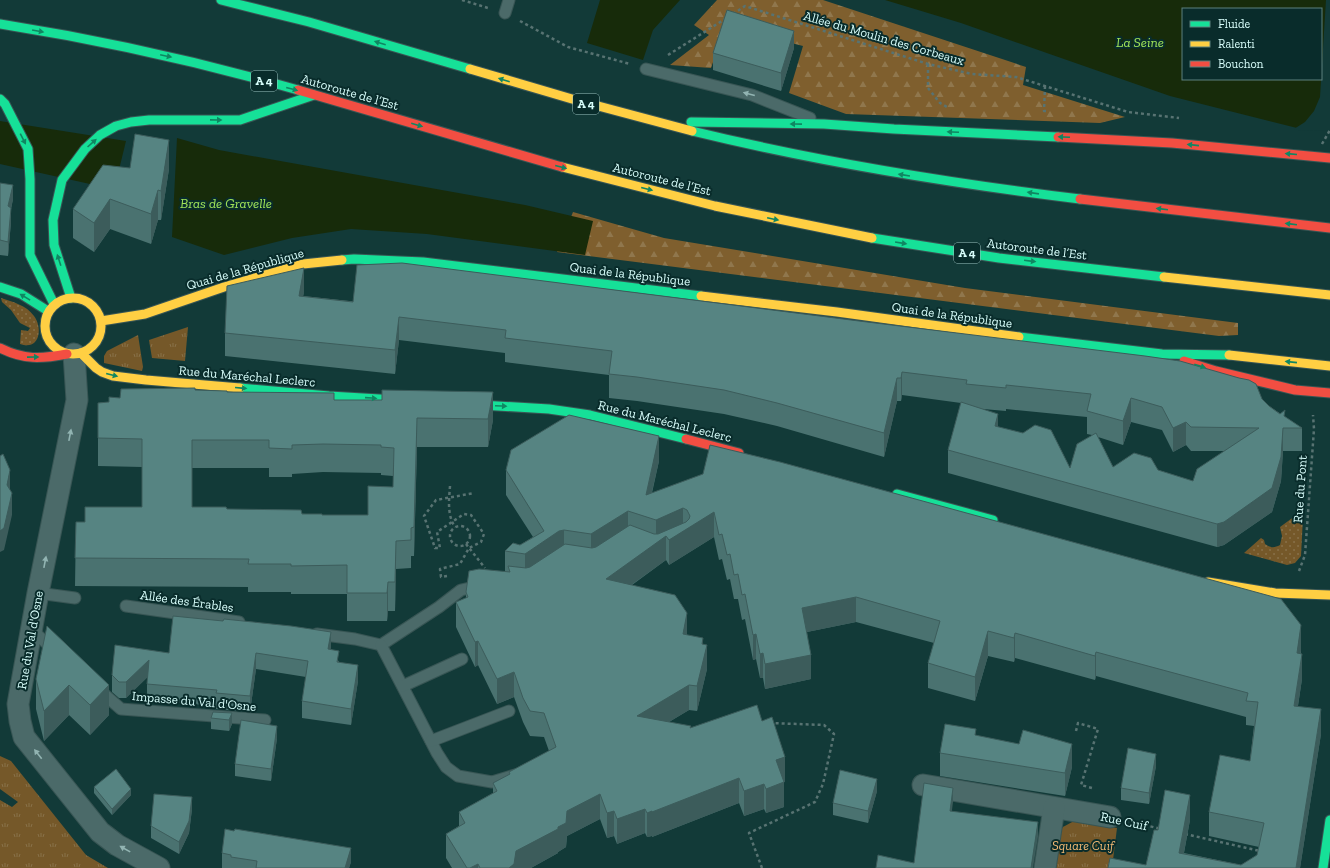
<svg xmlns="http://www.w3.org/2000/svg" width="1330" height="868" viewBox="0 0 1330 868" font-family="'Zilla Slab',serif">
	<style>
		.grass { fill: url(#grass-tufts) }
		.forest { fill: url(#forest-firs) }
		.garden { fill: url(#garden-dots) }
		.water { fill: #172b0a; fill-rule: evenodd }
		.pier { fill: #123a38 }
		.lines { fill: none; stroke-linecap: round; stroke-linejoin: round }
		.lane-casing { stroke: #385554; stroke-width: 13 }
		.street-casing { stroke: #385554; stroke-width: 23 }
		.fast-casing { stroke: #385554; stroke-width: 11 }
		.slow-casing { stroke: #385554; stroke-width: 11 }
		.jam-casing { stroke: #385554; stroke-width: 11 }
		.path { stroke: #587372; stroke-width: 2.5; stroke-dasharray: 3 3; stroke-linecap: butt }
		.lane { stroke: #4b6a69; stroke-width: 11 }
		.street { stroke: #4b6a69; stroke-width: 21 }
		.fast { stroke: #16e098; stroke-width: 9 }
		.slow { stroke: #ffcf43; stroke-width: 9 }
		.jam { stroke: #f24e42; stroke-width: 9 }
		.path-bridge { stroke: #587372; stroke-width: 2.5; stroke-dasharray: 3 3; stroke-linecap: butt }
		.wall { fill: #4a7270; fill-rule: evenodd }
		.shaded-wall { fill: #3c5c5b }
		.building { fill: #568482; stroke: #3c5c5b; fill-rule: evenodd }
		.oneway { fill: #108662 }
		.oneway2 { fill: #92b4b2 }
		.labels { text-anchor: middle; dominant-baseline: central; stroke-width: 4; stroke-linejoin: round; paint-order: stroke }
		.shield { fill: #092c2b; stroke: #9abfbd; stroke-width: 1 }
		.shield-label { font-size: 12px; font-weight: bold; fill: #d8fefb }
		.street-label { font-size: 13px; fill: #d8fefb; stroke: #092c2b }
		.park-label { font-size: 13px; font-style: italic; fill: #f5bb75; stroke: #092c2b }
		.water-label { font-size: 14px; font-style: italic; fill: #a0e358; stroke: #092c2b }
	</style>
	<defs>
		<pattern id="grass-tufts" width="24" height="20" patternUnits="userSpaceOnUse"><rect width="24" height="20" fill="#755829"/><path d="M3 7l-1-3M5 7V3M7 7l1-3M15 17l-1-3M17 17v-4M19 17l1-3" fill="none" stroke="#887149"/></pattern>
		<pattern id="forest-firs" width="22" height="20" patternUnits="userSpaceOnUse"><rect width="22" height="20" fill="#7f5f2e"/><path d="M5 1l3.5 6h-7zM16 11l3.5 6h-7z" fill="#90774d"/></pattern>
		<pattern id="garden-dots" width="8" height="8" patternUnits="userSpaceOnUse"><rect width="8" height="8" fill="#755829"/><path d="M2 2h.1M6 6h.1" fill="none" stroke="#887149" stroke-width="1.8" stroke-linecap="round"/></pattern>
	</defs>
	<rect width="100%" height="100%" fill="#123a38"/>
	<g class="grass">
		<polygon points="188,327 185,361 152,358 149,340"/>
		<polygon points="138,335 143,367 142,371 104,363 104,356 107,351"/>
		<polygon points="0,756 11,761 86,855 108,868 0,868 0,800 12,807 18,802 0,789"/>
		<polygon points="1074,821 1080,821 1117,828 1112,868 1056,868 1061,830 1063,827"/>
	</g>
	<g class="forest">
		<polygon points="717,0 823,0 1026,67 1023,85 1125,117 1100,123 846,114 789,93 803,46 725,26 711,68 670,65 709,35 694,25"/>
		<polygon points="573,212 664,238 965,288 1238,323 1238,335 1219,336 557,252"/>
	</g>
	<g class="garden">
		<path d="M 1,298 C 13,302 26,305 34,316 C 43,328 40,351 20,344 L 21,330 L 28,331 L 30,328 L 20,323 L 11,310 L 2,302 Z"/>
		<path d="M 1295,516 L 1303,517 L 1301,556 L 1295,563 L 1287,565 L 1244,553 L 1261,538 L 1264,540 L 1265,544 C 1271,548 1274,548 1280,545 L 1282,536 L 1280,527 Z"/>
	</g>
	<g class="water">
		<polygon points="600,0 680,0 653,30 643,60 587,43"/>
		<path d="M 885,0 L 1330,0 L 1330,129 L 1297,128 L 1170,96 L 961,23 ZM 1183,9 L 1321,9 L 1321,79 L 1183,79 Z"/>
		<polygon points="0,121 126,141 115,186 90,184 0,164"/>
		<polygon points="177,138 219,150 525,205 593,221 585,255 427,234 351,229 292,238 224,255 172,237"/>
	</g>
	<polygon class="pier" points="1326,0 1330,0 1330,131 1297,130 1294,129 1305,122 1314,111 1320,97"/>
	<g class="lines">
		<g class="lane-casing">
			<g id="lane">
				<polyline points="505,13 509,0"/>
				<polyline points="646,69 752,95 810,118"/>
				<polyline points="38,593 75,598"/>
				<polyline points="126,606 239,622"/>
				<polyline points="32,630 55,651"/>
				<polyline points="317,634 355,639 381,645 439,607 461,590 479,586"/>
				<polyline points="381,645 437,753 446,767 458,776 492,782 515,775"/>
				<polyline points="403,686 462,659"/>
				<polyline points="98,689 121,709 265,720"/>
				<polyline points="431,741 509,711"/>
			</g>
		</g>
		<g class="street-casing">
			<g id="street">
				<polyline points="74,354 77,400 38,593 18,704 20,721 24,737 100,832 117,845 159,868"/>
				<polyline points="923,785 1110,817"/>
				<polyline points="1045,868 1054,808"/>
			</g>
		</g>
		<g class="fast-casing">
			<g id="fast">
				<polyline points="221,0 309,22 470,69"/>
				<path d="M 0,24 C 101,40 200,62 298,90"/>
				<polyline points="0,99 5,104 28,149 30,179 30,255 54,304"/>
				<polyline points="691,122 824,124 894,129 1058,137"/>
				<path d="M 692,131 C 819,162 949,183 1080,199"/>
				<polyline points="872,238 999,258 1164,277"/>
				<polyline points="342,260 354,259 423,262 701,296"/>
				<polyline points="0,287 21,294 48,311"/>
				<polyline points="71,298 54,245 53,220 62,180 85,149 100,135 116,126 131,122 149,120 240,120 314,95"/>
				<polyline points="1019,337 1162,354 1229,355"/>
				<polyline points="240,388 329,396 413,401"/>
				<polyline points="463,404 549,409 590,415 686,439"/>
				<polyline points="897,494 993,520"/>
				<polyline points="1323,868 1330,820"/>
			</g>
		</g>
		<g class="slow-casing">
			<g id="slow">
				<polyline points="470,69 572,99 692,131"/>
				<polyline points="562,167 715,206 872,238"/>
				<polyline points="1164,277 1330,295"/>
				<polyline points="701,296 837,312 1019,337"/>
				<circle cx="73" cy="326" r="28"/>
				<polyline points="101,321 145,314 224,287 303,264 342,260"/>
				<polyline points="81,353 96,368 102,372 113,376 146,380 240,388"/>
				<polyline points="1229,355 1330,366"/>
				<polyline points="1208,582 1275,593 1330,595"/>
			</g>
		</g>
		<g class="jam-casing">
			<g id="jam">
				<polyline points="298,90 562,167"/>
				<polyline points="1058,137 1172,143 1330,158"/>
				<polyline points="1080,199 1330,228"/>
				<path d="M 0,348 C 24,360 41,359 67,354"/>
				<polyline points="1184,361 1216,371 1295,390 1330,393"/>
				<polyline points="686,439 739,453"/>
			</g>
		</g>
		<g class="path">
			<polyline points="462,0 488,8"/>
			<polyline points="733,14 745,6 928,64 972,74 1016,77 1128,112 1179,118"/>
			<polyline points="520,21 568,47 630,64"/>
			<polyline points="668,55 725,19"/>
			<polyline points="928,64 928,88 940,103 947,107"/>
			<polyline points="1045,86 1044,111 1047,111"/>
			<path d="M 450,486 C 449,500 447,515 455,527"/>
			<circle cx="460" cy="536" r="10"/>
			<polyline points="466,544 485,568"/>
			<polyline points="1299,571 1305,555 1314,429 1313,415"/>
			<polyline points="447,576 441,577 440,569 460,564 469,548 481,542 484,534 471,515 464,514 437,532 440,548 435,548 424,516 436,500 474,493"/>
			<polyline points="1076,731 1078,723 1098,729 1081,785 1092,788"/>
			<polyline points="1133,822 1161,829"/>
			<polyline points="1185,834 1260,851"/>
			<polyline points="762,868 749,833 815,802 823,784 834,734 824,725 771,723"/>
		</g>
		<use href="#lane" class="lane"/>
		<use href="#street" class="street"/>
		<use href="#fast" class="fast"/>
		<use href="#slow" class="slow"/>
		<use href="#jam" class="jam"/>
		<polyline class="path-bridge" points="1322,144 1330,130"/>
	</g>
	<g class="wall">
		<polygon points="794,48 781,91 713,70 713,53"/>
		<polygon points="130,168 169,169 161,220 158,220 151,244 110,229 94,252 73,238 73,209"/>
		<polygon points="0,183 13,199 11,209 11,222 8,256 0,255"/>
		<path d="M 304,292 L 303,296 L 1262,399 L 1269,406 L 1302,428 L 1302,451 L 1283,451 L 1281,481 L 1272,512 L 1224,545 L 1217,547 L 948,473 L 948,450 L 961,403 L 902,395 L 901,401 L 897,401 L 884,457 L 777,426 L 724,414 L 637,401 L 609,398 L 609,375 L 505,362 L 505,353 L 399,340 L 395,374 L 225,356 L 225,333 ZM 983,409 L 1006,411 L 1006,409 L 1087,417 L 1087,434 L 1092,435 L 1070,468 L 998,427 ZM 1131,422 L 1162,430 L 1173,452 L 1186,445 L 1191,451 L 1224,451 L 1193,481 L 1158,470 L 1113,467 L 1098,437 L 1123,445 Z"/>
		<path d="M 195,390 L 334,400 L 382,400 L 382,390 L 493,420 L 488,447 L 417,447 L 414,556 L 411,556 L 411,568 L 396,569 L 395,611 L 388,611 L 387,621 L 347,621 L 347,594 L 291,594 L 291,592 L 248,592 L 248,587 L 75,586 L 76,522 L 85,522 L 142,507 L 142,467 L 98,466 L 98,403 L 109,402 L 120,398 ZM 192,468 L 269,468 L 269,477 L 292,477 L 292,474 L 323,472 L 381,473 L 381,475 L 393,476 L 393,487 L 368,515 L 322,515 L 227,509 L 192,507 Z"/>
		<polygon points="659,461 652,493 1301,650 1301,654 1302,679 1298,706 1321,734 1300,868 1146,865 1158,830 1190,820 1184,853 1241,865 1257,855 1259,847 1209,836 1209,812 1250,761 1254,726 1246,725 1246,717 1096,676 1095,680 1015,658 1014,662 988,656 975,701 928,688 928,663 934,643 856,622 807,632 811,679 765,689 763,678 760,678 756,659 753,660 745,619 742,620 738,599 734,599 730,579 727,580 722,559 719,560 714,537 669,565 666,560 632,585 687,635 703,644 707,669 697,711 689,710 669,722 691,728 762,721 785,782 784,782 784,807 766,813 764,809 744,816 739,803 652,837 652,836 647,837 645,833 617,844 614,836 607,838 600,819 567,836 566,847 558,852 558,853 531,868 452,868 446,858 446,834 459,826 459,812 493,793 493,783 509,775 509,772 549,751 544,737 530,736 523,722 514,697 497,704 478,665 475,667 456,627 456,602 466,598 466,592 505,571 505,551 520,545 533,537 506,495 506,470"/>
		<polygon points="331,649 339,662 358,681 351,725 302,718 302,701 306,677 256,669 250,712 216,709 216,706 147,700 147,677 126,698 119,698 112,692 112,675 169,653"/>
		<polygon points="36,679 109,685 109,715 90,735 69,715 44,741 36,709"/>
		<polygon points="232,713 232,724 229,731 211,729 211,718"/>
		<polygon points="976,735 1072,767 1065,796 940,776 940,753"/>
		<polygon points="277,738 271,781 235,776 235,764"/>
		<polygon points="1156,766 1149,804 1121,800 1121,788"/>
		<polygon points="94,787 131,795 112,815 94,793"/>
		<polygon points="877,791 868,823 833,815 833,803"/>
		<polygon points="192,809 189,833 179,854 151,838 151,826"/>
		<polygon points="222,853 351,862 349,868 222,868"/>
	</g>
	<g class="shaded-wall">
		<polygon points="794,31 794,48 781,91 781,73"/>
		<polygon points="169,140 169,169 161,220 161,191"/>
		<polygon points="13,185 13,199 11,209 11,222 8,256 8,206"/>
		<polygon points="158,190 158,220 151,244 151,214"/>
		<polygon points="110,199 110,229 94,252 94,223"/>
		<polygon points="304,268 304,292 299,320 299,296"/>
		<polygon points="399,317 399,340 395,374 395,350"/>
		<polygon points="902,372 902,395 901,401 901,378"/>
		<polygon points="897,378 897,401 884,457 884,433"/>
		<polygon points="493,392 493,420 488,447 488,419"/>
		<polygon points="1131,398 1131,422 1123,445 1123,421"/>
		<polygon points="998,414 998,437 995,426"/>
		<polygon points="417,418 417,447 414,556 414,527"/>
		<polygon points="1186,422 1186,445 1173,452 1173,428"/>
		<polygon points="1283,428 1283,451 1281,481 1272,512 1224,545 1217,547 1217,524"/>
		<polygon points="659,436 659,461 646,517 646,495"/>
		<polygon points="10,470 10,491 7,485"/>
		<polygon points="12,493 12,515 4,550 0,552 0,531"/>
		<polygon points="683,508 683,531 714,512 714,537 669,565 669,540 666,536 666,560 606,603 606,579 656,543 656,520"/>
		<polygon points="628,511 628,535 591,559 591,534"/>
		<polygon points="564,530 564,554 525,579 525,554 559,531"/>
		<polygon points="396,541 396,569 395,611 395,582"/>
		<polygon points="388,582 388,611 387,621 387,593"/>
		<polygon points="856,597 856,622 802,633 802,608"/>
		<polygon points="687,613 687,638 683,634"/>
		<polygon points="1301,625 1301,650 1297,678 1297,653"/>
		<polygon points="988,631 988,656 975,701 975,677"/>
		<polygon points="331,632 331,648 328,665 328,649"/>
		<polygon points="1015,633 1015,658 1014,662 1014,638"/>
		<polygon points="756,634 756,659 753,660 753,635"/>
		<polygon points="703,638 703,660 707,645 707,669 697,711 697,686"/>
		<polygon points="478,641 478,665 475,667 475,642"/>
		<polygon points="1096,652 1096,676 1095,680 1095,656"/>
		<polygon points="256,653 256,669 250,712 250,696"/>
		<polygon points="763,653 763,678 760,678 760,654"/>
		<polygon points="1302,654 1302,679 1294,731 1294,706"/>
		<polygon points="811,655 811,679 765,689 765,664"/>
		<polygon points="149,660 149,676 126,698 126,682"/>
		<polygon points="358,665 358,681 351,725 351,709"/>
		<polygon points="514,672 514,697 497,704 497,679"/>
		<polygon points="69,685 69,715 44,741 44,711"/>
		<polygon points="109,685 109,715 90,735 90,705"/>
		<polygon points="689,685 689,710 637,741 637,716"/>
		<polygon points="1321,709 1321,734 1300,868 1296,868"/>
		<polygon points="232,713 232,724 229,731 229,720"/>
		<polygon points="277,726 277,738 271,781 271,769"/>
		<polygon points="1072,744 1072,767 1065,796 1065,773"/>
		<polygon points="1156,754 1156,766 1149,804 1149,793"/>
		<polygon points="785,757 785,782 776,785 776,760"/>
		<polygon points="739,778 739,803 652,837 652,812"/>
		<polygon points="877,779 877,791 868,823 868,811"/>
		<polygon points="784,782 784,807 766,813 766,789"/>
		<polygon points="764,784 764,809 744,816 744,791"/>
		<polygon points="953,788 953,802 950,826 950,811"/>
		<polygon points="131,789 131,795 112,815 112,809"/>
		<polygon points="600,794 600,819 567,836 566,847 558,852 558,853 531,868 509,868 516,851 558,827 567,811"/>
		<polygon points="1190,795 1190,820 1181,868 1179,853"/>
		<polygon points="192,797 192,809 189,833 179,854 179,842"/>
		<polygon points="645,809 645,833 617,844 617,819"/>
		<polygon points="614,811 614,836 607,838 607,813"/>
		<polygon points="652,811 652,836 647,837 647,813"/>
		<polygon points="1038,822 1038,837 1033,868 1031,868"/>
		<polygon points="351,848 351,862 349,868 345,868"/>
		<polygon points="478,864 478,868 470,868"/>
	</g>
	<g class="building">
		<polygon points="727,10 794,31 781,73 713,53"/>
		<polygon points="135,134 169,140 161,191 158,190 151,214 110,199 94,223 73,209 103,165 130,168"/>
		<polygon points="0,183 13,185 8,206 11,208 8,242 0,240"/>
		<polygon points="402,263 859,321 1145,356 1180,361 1239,378 1249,380 1256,384 1262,399 1269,406 1280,414 1285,410 1284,416 1302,428 1283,428 1281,457 1272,488 1224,522 1217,524 948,450 961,402 998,414 995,426 1023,433 1035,425 1051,430 1070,468 1077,444 1096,433 1113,467 1134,453 1151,458 1158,470 1193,481 1197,469 1259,428 1191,427 1186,422 1173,428 1162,407 1131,398 1123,421 1087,411 1091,394 1006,385 1006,388 966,384 967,380 902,372 901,378 897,378 884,433 777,403 724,390 637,377 609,374 612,351 505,338 506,330 399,317 395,350 225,333 227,286 304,268 299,296 353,302 357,265"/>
		<path d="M 195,388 L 195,390 L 227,391 L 227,392 L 334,393 L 334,400 L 382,400 L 382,390 L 493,392 L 488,419 L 417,418 L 414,527 L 411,528 L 411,540 L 396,541 L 395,582 L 388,582 L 387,593 L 347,593 L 347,565 L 291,566 L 291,564 L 248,564 L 249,559 L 75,558 L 76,522 L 85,522 L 85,507 L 142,507 L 142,439 L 98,438 L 98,403 L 109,402 L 109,397 L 120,398 L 121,389 ZM 192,440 L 269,440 L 269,448 L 292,449 L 292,445 L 323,444 L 381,445 L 381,447 L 394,448 L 393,487 L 368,486 L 368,515 L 322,515 L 322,514 L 302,514 L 301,510 L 227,509 L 226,507 L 192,507 Z"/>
		<polygon points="569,415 659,436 646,495 703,474 710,445 780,462 1281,599 1301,625 1297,653 1302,654 1294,706 1321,709 1296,868 1108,868 1110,858 1146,865 1154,830 1158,830 1165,790 1190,795 1179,853 1241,865 1257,855 1264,823 1209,812 1220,755 1250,761 1258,702 1246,701 1248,693 1096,652 1095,656 1015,633 1014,638 988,631 975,677 928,663 940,621 856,597 802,608 811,655 765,664 763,653 760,654 756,634 753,635 745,594 742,595 738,574 734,575 730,554 727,555 722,534 719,535 714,512 669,540 666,536 606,579 675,595 687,613 683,634 703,638 702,644 707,645 697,686 689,685 637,716 691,726 690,728 757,705 762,721 772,717 785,757 776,760 784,782 766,789 764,784 744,791 739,778 652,812 652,811 647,813 645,809 617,819 614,811 607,813 600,794 567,811 566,823 558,827 558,829 516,851 514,864 509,868 480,868 478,864 470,868 467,868 446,834 465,823 459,812 497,791 493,783 510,774 509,772 556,747 544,713 530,711 523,698 514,672 497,679 478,641 475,642 456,602 468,597 466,592 469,571 479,569 510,572 508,566 526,568 530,567 565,544 592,548 596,547 630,525 654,534 658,534 686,522 689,519 690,516 687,510 683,508 656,520 628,511 591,534 564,530 559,531 525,554 505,551 513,543 520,545 544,531 506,470 511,450"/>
		<polygon points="3,454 10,470 7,485 12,493 4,528 0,531 0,456"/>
		<polygon points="173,616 223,621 224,619 291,626 331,632 328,649 339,651 337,662 358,665 351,709 302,701 308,661 256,653 250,696 216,693 217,690 147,684 149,660 126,682 119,682 112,675 115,645 169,653"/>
		<polygon points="47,626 109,685 90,705 69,685 44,711 36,679"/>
		<polygon points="213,712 232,713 229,720 211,718"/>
		<polygon points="241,720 277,726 271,769 235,764"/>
		<polygon points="945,724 976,729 975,735 1019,744 1023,730 1072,744 1065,773 940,753"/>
		<polygon points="1128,748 1156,754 1149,793 1121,788"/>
		<polygon points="116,769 131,789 112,809 94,787"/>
		<polygon points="840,770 877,779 868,811 833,803"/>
		<polygon points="924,783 953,788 950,811 1038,822 1031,868 876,868 878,855 914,863"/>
		<polygon points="154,794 192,797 189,821 179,842 151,826"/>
		<polygon points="225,829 234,831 235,829 351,848 345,868 256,868 257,861 231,857 231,855 222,853"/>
	</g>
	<defs><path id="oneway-solid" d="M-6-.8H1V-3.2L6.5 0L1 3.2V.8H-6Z"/></defs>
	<g class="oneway">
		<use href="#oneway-solid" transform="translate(38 31) rotate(10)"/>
		<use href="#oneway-solid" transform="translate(380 43) rotate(-163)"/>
		<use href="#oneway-solid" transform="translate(166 56) rotate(12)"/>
		<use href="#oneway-solid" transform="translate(504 80) rotate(-163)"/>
		<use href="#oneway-solid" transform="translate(292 89) rotate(15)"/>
		<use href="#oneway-solid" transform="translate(216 120) rotate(1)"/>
		<use href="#oneway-solid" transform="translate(796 124) rotate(-179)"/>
		<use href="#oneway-solid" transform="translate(417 125) rotate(16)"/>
		<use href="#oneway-solid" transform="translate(953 132) rotate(-177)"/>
		<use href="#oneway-solid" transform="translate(1064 137) rotate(-177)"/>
		<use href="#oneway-solid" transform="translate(23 139) rotate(63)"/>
		<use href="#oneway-solid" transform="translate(92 143) rotate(-42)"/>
		<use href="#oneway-solid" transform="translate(1193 145) rotate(-174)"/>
		<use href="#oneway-solid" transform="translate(1291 154) rotate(-175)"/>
		<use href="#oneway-solid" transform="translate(561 167) rotate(15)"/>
		<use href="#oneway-solid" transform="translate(904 175) rotate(-171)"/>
		<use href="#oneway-solid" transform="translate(647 189) rotate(14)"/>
		<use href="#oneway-solid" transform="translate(1033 193) rotate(-172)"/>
		<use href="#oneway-solid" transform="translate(1162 209) rotate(-173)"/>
		<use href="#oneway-solid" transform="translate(773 219) rotate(12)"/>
		<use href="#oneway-solid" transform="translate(1291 224) rotate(-173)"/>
		<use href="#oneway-solid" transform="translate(901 243) rotate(9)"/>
		<use href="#oneway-solid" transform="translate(59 260) rotate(-108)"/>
		<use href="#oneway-solid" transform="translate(1030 261) rotate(7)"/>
		<use href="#oneway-solid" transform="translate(25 297) rotate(-149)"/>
		<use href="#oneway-solid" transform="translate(33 357) rotate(-1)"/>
		<use href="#oneway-solid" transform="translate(1291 362) rotate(-174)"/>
		<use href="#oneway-solid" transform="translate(1200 366) rotate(17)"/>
		<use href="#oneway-solid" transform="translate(112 375) rotate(14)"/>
		<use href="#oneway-solid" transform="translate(241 388) rotate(5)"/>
		<use href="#oneway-solid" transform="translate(371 398) rotate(4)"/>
		<use href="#oneway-solid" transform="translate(501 406) rotate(3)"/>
	</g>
	<g class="oneway2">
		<use href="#oneway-solid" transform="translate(749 94) rotate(-165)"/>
		<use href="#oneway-solid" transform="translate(70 435) rotate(-79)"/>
		<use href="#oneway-solid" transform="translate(45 562) rotate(-79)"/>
		<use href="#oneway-solid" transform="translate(38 754) rotate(-128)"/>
		<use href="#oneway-solid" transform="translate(125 849) rotate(-151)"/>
	</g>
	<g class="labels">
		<g class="shield">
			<rect x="251" y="71" width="26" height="20" rx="3"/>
			<rect x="573" y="94" width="26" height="20" rx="3"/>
			<rect x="954" y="243" width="26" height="20" rx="3"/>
		</g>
		<g class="shield-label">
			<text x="264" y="81">A 4</text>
			<text x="586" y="104">A 4</text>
			<text x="967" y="253">A 4</text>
		</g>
		<g class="street-label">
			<text transform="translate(884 38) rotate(16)">Allée du Moulin des Corbeaux</text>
			<text transform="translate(350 92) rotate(16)">Autoroute de l’Est</text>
			<text transform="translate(662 179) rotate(14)">Autoroute de l’Est</text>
			<text transform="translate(1037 249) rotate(7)">Autoroute de l’Est</text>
			<text transform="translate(245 269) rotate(-16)">Quai de la République</text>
			<text transform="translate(630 274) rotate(7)">Quai de la République</text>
			<text transform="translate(952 315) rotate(8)">Quai de la République</text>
			<text transform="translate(247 376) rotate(5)">Rue du Maréchal Leclerc</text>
			<text transform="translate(665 421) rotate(14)">Rue du Maréchal Leclerc</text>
			<text transform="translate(1300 489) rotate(-86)">Rue du Pont</text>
			<text transform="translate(187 601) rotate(8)">Allée des Érables</text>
			<text transform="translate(30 640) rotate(-80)">Rue du Val d'Osne</text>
			<text transform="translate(194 701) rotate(5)">Impasse du Val d'Osne</text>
			<text transform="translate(1124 821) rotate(12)">Rue Cuif</text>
		</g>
		<g class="park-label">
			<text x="1083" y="845">Square Cuif</text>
		</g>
		<g class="water-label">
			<text x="1140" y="42">La Seine</text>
			<text x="226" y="203">Bras de Gravelle</text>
		</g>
	</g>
	<rect x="1182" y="8" width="140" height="72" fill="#092c2b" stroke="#5c807e"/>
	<rect x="1190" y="21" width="20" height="6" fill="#16e098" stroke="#5c807e"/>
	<text x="1218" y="28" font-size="12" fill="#d8fefb">Fluide</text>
	<rect x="1190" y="41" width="20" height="6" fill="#ffcf43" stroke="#5c807e"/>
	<text x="1218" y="48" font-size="12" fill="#d8fefb">Ralenti</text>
	<rect x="1190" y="61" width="20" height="6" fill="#f24e42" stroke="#5c807e"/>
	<text x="1218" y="68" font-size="12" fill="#d8fefb">Bouchon</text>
</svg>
